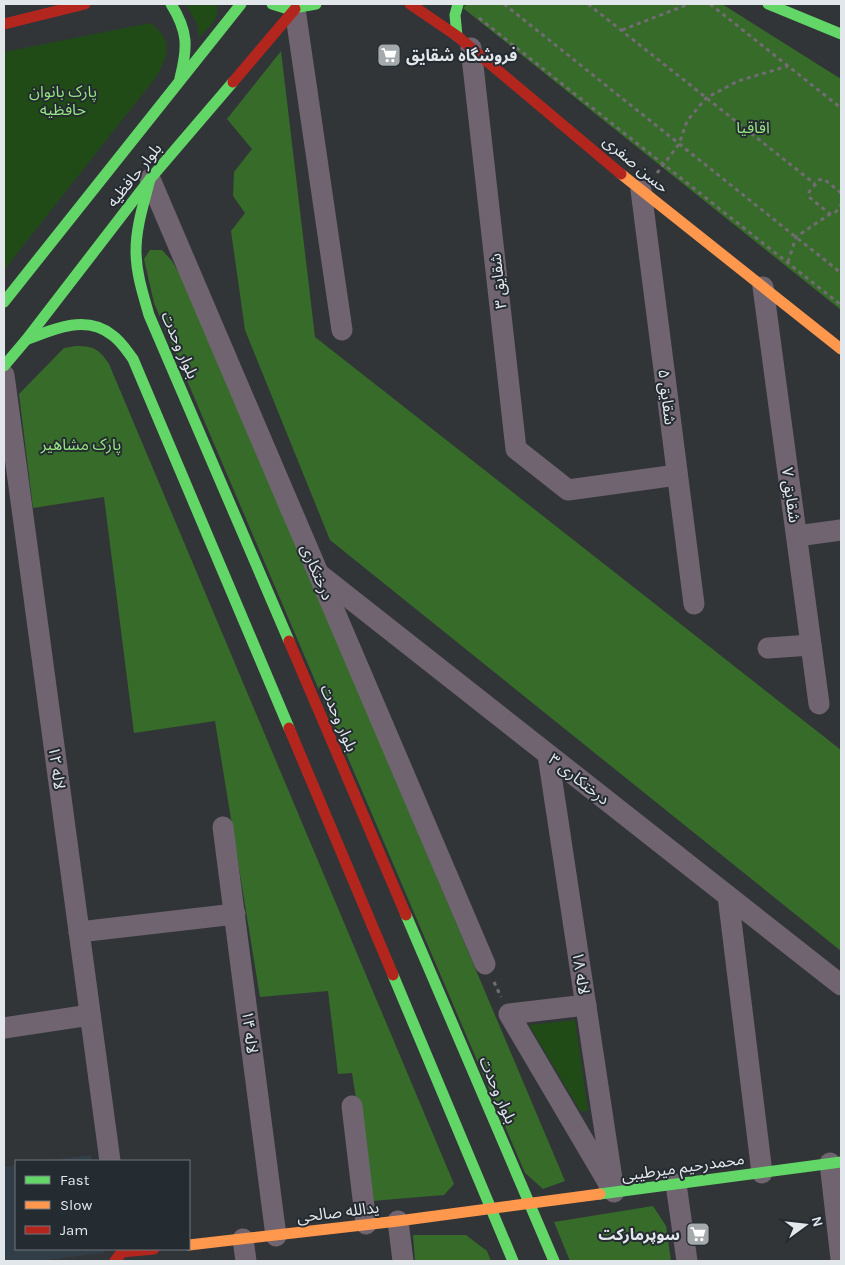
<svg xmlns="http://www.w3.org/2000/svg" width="845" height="1265" viewBox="0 0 845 1265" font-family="Karla,'Noto Sans Arabic',sans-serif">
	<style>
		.built { fill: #323e47 }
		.green { fill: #214b16 }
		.forest { fill: #376b29 }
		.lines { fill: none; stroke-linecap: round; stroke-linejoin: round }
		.path { stroke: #726b74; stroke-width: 3; stroke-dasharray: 4 4; stroke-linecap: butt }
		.street { stroke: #706470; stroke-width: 21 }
		.fast { stroke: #63d668; stroke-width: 11 }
		.slow { stroke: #ff974d; stroke-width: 11 }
		.jam { stroke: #b3261e; stroke-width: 11 }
		.labels { text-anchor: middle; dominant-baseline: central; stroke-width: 4; stroke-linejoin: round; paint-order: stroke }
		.poi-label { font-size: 16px; font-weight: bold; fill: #e2e7eb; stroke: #242b31; text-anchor: start }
		.park-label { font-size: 16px; fill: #95e581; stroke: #242b31 }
		.street-label { font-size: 16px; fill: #e2e7eb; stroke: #242b31 }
	</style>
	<rect width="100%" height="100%" fill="#313538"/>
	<g class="built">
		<polygon points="91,1155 92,1161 46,1161"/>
		<polygon points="16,1165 16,1249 104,1249 104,1253 39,1261 4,1261 4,1167"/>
	</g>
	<g class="green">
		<path d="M 186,4 L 216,4 C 222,18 208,28 199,38 L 197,24 Z"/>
		<path d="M 150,23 C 173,39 169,55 156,77 L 4,270 L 4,52 Z"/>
		<polygon points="575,1020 588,1110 581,1112 529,1025"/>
	</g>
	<g class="forest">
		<polygon points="467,4 722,4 841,79 841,310 463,8"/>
		<polygon points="281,51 315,337 841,750 841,951 330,540 245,330 231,231 245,213 233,196 234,172 252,149 227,119"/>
		<polygon points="150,250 162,250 172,261 188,288 565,1181 543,1189 525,1173 154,303 144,259"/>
		<path d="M 76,346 C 94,346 99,349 109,364 L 454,1184 L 444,1195 L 372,1201 L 352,1073 L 338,1074 L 328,991 L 260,997 L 215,721 L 134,733 L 104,497 L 33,508 L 19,394 L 64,348 Z"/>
		<polygon points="653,1206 666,1226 671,1261 570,1261 554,1222"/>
		<polygon points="413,1235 466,1235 487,1251 491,1261 415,1261"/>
	</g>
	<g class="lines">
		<g class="path">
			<polyline points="504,4 841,273"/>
			<polyline points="588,4 815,184"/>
			<polyline points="710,4 841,108"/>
			<polyline points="479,18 841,305"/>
			<polyline points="622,30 689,4"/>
			<polyline points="657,173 679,144 687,121 706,98 738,81 788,66"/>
			<polyline points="841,193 824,179 819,180 809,192 809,197 830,214 835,213 841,205"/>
			<polyline points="788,262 796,237 830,214"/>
			<polyline points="494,982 501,997"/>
		</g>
		<g class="street">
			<polyline points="295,9 342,330"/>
			<polyline points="471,48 516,449 568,490 677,475"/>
			<polyline points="150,179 485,964"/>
			<polyline points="641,190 694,604"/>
			<polyline points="763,287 819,704"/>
			<polyline points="4,375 110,1161"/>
			<polyline points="797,536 841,530"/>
			<polyline points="319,574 841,985"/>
			<polyline points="768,648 811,645"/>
			<polyline points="548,755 614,1192"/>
			<polyline points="223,827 276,1236"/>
			<polyline points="728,896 762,1173"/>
			<polyline points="79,932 235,914"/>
			<polyline points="586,1005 509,1014 609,1184"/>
			<polyline points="4,1028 90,1015"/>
			<polyline points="352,1106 366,1224"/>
			<polyline points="830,1163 841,1259"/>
			<polyline points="676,1184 687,1261"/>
			<polyline points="398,1221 403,1261"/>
			<polyline points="243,1239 246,1261"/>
		</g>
		<g class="fast">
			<path d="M 171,4 C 188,31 188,47 180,78"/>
			<polyline points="272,4 288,9 316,4"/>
			<polyline points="768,4 841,34"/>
			<polyline points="457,36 455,15 458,4"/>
			<path d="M 150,179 C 144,203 136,226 136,251 C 136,273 143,294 149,315 L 289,641"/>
			<polyline points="4,302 241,4"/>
			<path d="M 26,340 C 53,329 86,314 112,335 C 121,341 127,351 133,359 L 289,728"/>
			<polyline points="4,366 26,340 150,179 233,82"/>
			<polyline points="406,915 554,1261"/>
			<polyline points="393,975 513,1261"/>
			<polyline points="600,1194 841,1162"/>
		</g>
		<g class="slow">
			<polyline points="621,174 841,349"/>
			<polyline points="189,1245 398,1221 600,1194"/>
		</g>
		<g class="jam">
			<polyline points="410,4 457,36 621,174"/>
			<polyline points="4,24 85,4"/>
			<polyline points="233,82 295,9"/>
			<polyline points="289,641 406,915"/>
			<polyline points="289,728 393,975"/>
			<polyline points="115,1261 122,1252 154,1249"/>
		</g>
	</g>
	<defs>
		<g id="supermarket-square" transform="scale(1.25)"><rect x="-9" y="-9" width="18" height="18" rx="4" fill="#a4a9ac" stroke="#242b31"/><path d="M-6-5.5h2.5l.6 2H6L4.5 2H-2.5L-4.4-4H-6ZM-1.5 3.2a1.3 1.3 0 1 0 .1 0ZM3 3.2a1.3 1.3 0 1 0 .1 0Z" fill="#fff"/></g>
	</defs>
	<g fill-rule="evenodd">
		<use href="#supermarket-square" x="389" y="55"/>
		<use href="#supermarket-square" x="698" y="1234"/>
	</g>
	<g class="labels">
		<g class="poi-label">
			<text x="406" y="55">فروشگاه شقایق</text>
			<text x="680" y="1234" text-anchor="end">سوپرمارکت</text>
		</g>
		<g class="park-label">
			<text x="63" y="91">پارک بانوان<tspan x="63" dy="18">حافظیه</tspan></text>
			<text x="753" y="127">اقاقیا</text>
			<text x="81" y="444">پارک مشاهیر</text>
		</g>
		<g class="street-label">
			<text transform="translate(636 164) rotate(40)">حسن صفری</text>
			<text transform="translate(134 175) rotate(-51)">بلوار حافظیه</text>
			<text transform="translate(498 281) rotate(-96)">شقایق ۳</text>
			<text transform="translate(180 345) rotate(67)">بلوار وحدت</text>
			<text transform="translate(667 397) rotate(83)">شقایق ۵</text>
			<text transform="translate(791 495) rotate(82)">شقایق ۷</text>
			<text transform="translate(317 572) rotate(67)">درختکاری</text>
			<text transform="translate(339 718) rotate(67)">بلوار وحدت</text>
			<text transform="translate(57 768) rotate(82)">لاله ۱۲</text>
			<text transform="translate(579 779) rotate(38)">درختکاری ۳</text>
			<text transform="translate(581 973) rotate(81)">لاله ۱۸</text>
			<text transform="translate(250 1032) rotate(83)">لاله ۱۴</text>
			<text transform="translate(498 1090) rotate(67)">بلوار وحدت</text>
			<text transform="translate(683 1167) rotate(-8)">محمدرحیم میرطیبی</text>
			<text transform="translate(338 1212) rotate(-7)">یدالله صالحی</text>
		</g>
	</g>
	<rect width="845" height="1265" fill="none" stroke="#e2e7eb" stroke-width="10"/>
	<rect x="15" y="1160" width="175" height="90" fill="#242b31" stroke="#70767b"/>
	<rect x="25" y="1176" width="25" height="8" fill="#63d668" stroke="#70767b"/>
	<text x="60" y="1185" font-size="15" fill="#e2e7eb">Fast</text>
	<rect x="25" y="1201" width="25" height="8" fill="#ff974d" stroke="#70767b"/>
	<text x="60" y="1210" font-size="15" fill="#e2e7eb">Slow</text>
	<rect x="25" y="1226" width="25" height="8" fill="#b3261e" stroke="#70767b"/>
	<text x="60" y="1235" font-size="15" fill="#e2e7eb">Jam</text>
	<g transform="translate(805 1225) rotate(75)" stroke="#242b31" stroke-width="4" paint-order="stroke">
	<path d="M0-4L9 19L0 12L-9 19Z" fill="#e2e7eb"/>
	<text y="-8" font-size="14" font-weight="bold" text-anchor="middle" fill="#e2e7eb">N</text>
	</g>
</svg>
